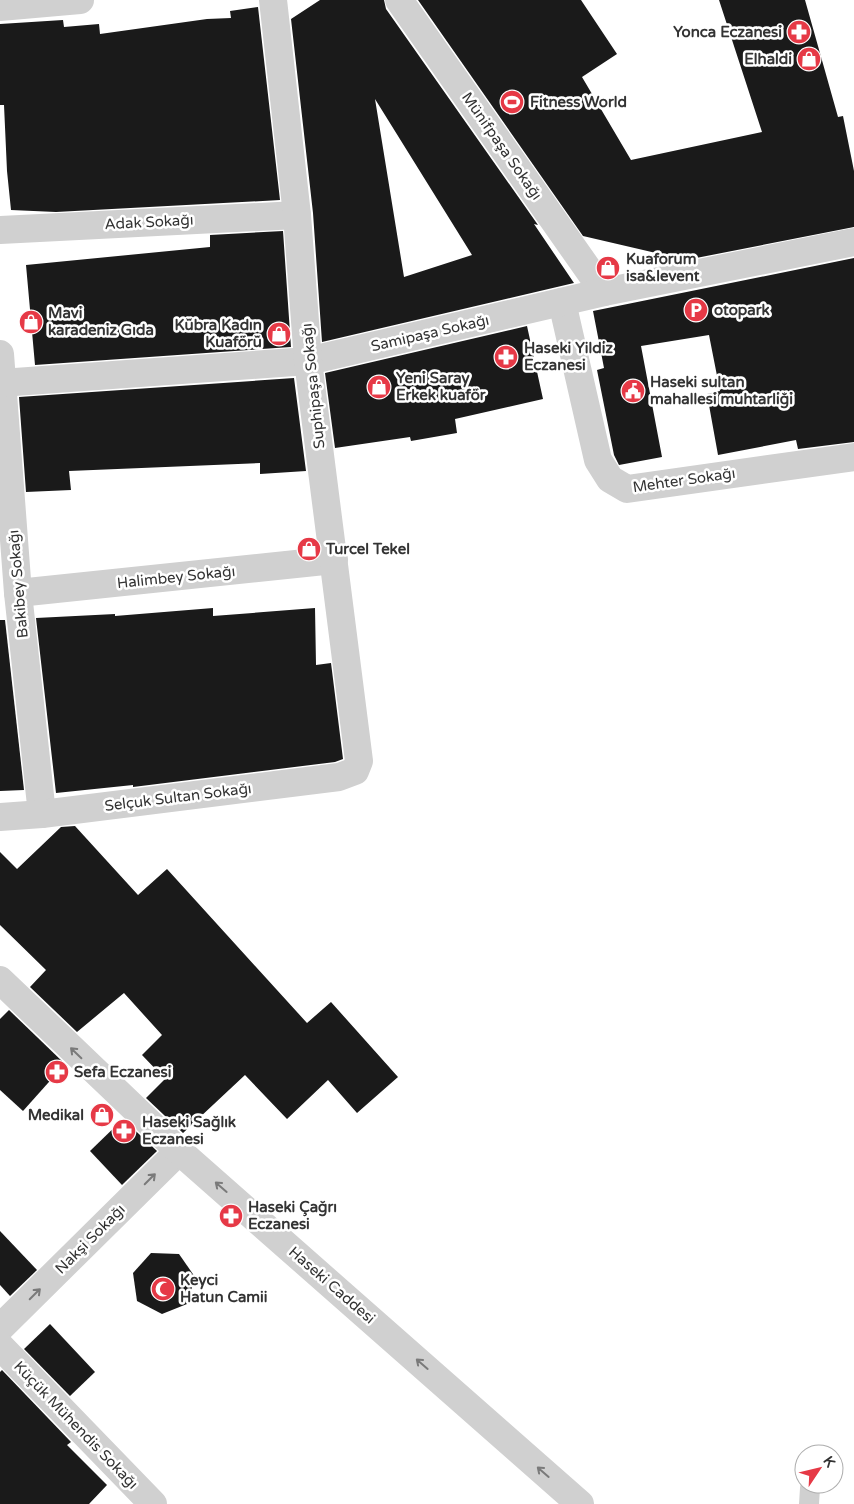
<svg xmlns="http://www.w3.org/2000/svg" width="854" height="1504" viewBox="0 0 854 1504" font-family="'Varela Round',sans-serif">
	<style>
		.building { fill: #1a1a1a; fill-rule: evenodd }
		.lines { fill: none; stroke-linecap: round; stroke-linejoin: round }
		.service { stroke: #d0d0d0; stroke-width: 20 }
		.minor { stroke: #d0d0d0; stroke-width: 28 }
		.tertiary { stroke: #d0d0d0; stroke-width: 28 }
		.oneway { stroke: #7a7a7a }
		.labels { text-anchor: middle; dominant-baseline: central; stroke-width: 5; stroke-linejoin: round; paint-order: stroke }
		.poi-label { font-size: 15px; font-weight: bold; fill: #333; stroke: #fff; text-anchor: start }
		.street-label { font-size: 15px; fill: #333; stroke: #fff }
	</style>
	<rect width="100%" height="100%" fill="#fff"/>
	<g class="building">
		<path d="M 320,0 L 384,0 L 386,9 L 538,225 L 534,224 L 574,283 L 322,342 L 313,213 L 291,19 ZM 375,99 L 472,255 L 404,277 Z"/>
		<polygon points="418,0 581,0 617,54 582,77 631,160 762,132 719,0 805,0 838,117 843,116 854,171 854,227 686,260 583,236"/>
		<polygon points="258,7 280,200 56,212 11,210 7,171 4,105 0,105 0,24 63,20 64,27 99,24 100,34 207,19 231,18 230,11"/>
		<polygon points="283,231 291,347 35,365 26,265 210,247 210,235"/>
		<polygon points="854,258 854,442 798,449 796,440 718,455 707,394 720,391 709,335 641,346 662,457 619,465 614,455 597,370 604,368 593,311"/>
		<polygon points="527,326 543,399 455,419 457,433 411,441 410,437 335,448 325,373"/>
		<polygon points="294,378 306,471 260,474 260,463 69,471 71,490 26,492 19,397"/>
		<polygon points="213,608 213,616 315,608 316,665 331,663 343,759 335,762 133,787 133,785 56,793 36,618 115,614 115,616"/>
		<polygon points="0,620 5,620 24,790 0,791"/>
		<polygon points="75,826 138,895 167,869 307,1023 331,1002 398,1077 357,1113 328,1080 287,1119 245,1075 183,1133 146,1098 165,1079 142,1055 162,1035 124,993 77,1032 30,987 46,970 0,925 0,852 17,869 61,827"/>
		<polygon points="9,1010 65,1064 23,1111 0,1090 0,1019"/>
		<polygon points="123,1119 157,1151 122,1185 90,1151"/>
		<polygon points="0,1231 37,1270 10,1296 0,1285"/>
		<polygon points="151,1253 179,1254 195,1277 187,1304 162,1314 137,1301 133,1273"/>
		<polygon points="50,1324 95,1372 70,1396 24,1349"/>
		<polygon points="2,1370 71,1442 67,1445 107,1485 89,1504 0,1504 0,1372"/>
	</g>
	<g class="lines">
		<polyline class="service" points="809,1504 810,1488"/>
		<g class="minor">
			<polyline points="399,0 604,292"/>
			<polyline points="0,7 80,0"/>
			<polyline points="0,230 297,215"/>
			<polyline points="562,302 598,460 610,479 627,489 854,457"/>
			<polyline points="0,354 18,593 42,814"/>
			<polyline points="0,383 308,361 604,292 854,242"/>
			<polyline points="18,593 334,560"/>
			<polyline points="0,817 42,814 339,777 355,771 359,761 308,361 297,215 273,0"/>
			<polyline points="0,1328 179,1151"/>
			<polyline points="0,1346 153,1504"/>
		</g>
		<polyline class="tertiary" points="0,980 179,1151 580,1504"/>
	</g>
	<defs><path id="oneway-shaft" d="M-6 0H5M1.5-3L5.5 0L1.5 3" fill="none" stroke-width="1.6" stroke-linecap="round" stroke-linejoin="round" transform="scale(1.25)"/></defs>
	<g class="oneway">
		<use href="#oneway-shaft" transform="translate(76 1053) rotate(-136)"/>
		<use href="#oneway-shaft" transform="translate(150 1179) rotate(-45)"/>
		<use href="#oneway-shaft" transform="translate(221 1187) rotate(-139)"/>
		<use href="#oneway-shaft" transform="translate(35 1294) rotate(-45)"/>
		<use href="#oneway-shaft" transform="translate(422 1364) rotate(-139)"/>
		<use href="#oneway-shaft" transform="translate(543 1472) rotate(-139)"/>
	</g>
	<defs>
		<g id="pharmacy-disc" transform="scale(1.25)"><circle r="9.5" fill="#e63946" stroke="#fff"/><path d="M-2-6h4v4h4v4h-4v4h-4v-4h-4v-4h4Z" fill="#fff"/></g>
		<g id="shop-disc" transform="scale(1.25)"><circle r="9.5" fill="#e63946" stroke="#fff"/><path d="M-5-2.5h2.3a2.7 3.5 0 0 1 5.4 0H5L5.5 6h-11ZM-1.5-2.5h3a1.5 2.3 0 0 0-3 0Z" fill="#fff"/></g>
		<g id="stadium-disc" transform="scale(1.25)"><circle r="9.5" fill="#e63946" stroke="#fff"/><path d="M0-5a6.5 5 0 1 0 0 10a6.5 5 0 1 0 0-10ZM-3.5-1.8h7v3.6h-7Z" fill="#fff"/></g>
		<g id="parking-disc" transform="scale(1.25)"><circle r="9.5" fill="#e63946" stroke="#fff"/><path d="M-3.5-5.5H1a3.5 3.5 0 0 1 0 7H-1V5.5H-3.5ZM-1-3.4V-.6H.8a1.4 1.4 0 0 0 0-2.8Z" fill="#fff"/></g>
		<g id="civic-disc" transform="scale(1.25)"><circle r="9.5" fill="#e63946" stroke="#fff"/><path d="M-.6-6.5H3V-4.5H.6V-3L4-1V1h2V6H-6V1h2V-1L-.6-3ZM-1.2 2.5V6h2.4V2.5Z" fill="#fff"/></g>
		<g id="mosque-disc" transform="scale(1.25)"><circle r="9.5" fill="#e63946" stroke="#fff"/><path d="M3.5-4.9A6 6 0 1 0 3.5 4.9A5 5 0 1 1 3.5-4.9Z" fill="#fff"/></g>
	</defs>
	<g fill-rule="evenodd">
		<use href="#pharmacy-disc" x="799" y="32"/>
		<use href="#shop-disc" x="809" y="59"/>
		<use href="#stadium-disc" x="512" y="102"/>
		<use href="#shop-disc" x="608" y="268"/>
		<use href="#parking-disc" x="696" y="310"/>
		<use href="#shop-disc" x="31" y="322"/>
		<use href="#shop-disc" x="279" y="334"/>
		<use href="#pharmacy-disc" x="506" y="357"/>
		<use href="#shop-disc" x="379" y="387"/>
		<use href="#civic-disc" x="633" y="391"/>
		<use href="#shop-disc" x="309" y="549"/>
		<use href="#pharmacy-disc" x="57" y="1072"/>
		<use href="#shop-disc" x="102" y="1115"/>
		<use href="#pharmacy-disc" x="124" y="1131"/>
		<use href="#pharmacy-disc" x="231" y="1216"/>
		<use href="#mosque-disc" x="163" y="1289"/>
	</g>
	<g class="labels">
		<g class="poi-label">
			<text x="782" y="32" text-anchor="end">Yonca Eczanesi</text>
			<text x="792" y="59" text-anchor="end">Elhaldi</text>
			<text x="530" y="102">Fitness World</text>
			<text x="626" y="259">Kuaforum<tspan x="626" dy="17">isa&amp;levent</tspan></text>
			<text x="714" y="310">otopark</text>
			<text x="48" y="313">Mavi<tspan x="48" dy="17">karadeniz Gıda</tspan></text>
			<text x="262" y="325" text-anchor="end">Kübra Kadın<tspan x="262" dy="17">Kuaförü</tspan></text>
			<text x="524" y="348">Haseki Yildiz<tspan x="524" dy="17">Eczanesi</tspan></text>
			<text x="396" y="378">Yeni Saray<tspan x="396" dy="17">Erkek kuaför</tspan></text>
			<text x="650" y="382">Haseki sultan<tspan x="650" dy="17">mahallesi muhtarliği</tspan></text>
			<text x="326" y="549">Turcel Tekel</text>
			<text x="74" y="1072">Sefa Eczanesi</text>
			<text x="84" y="1115" text-anchor="end">Medikal</text>
			<text x="142" y="1122">Haseki Sağlık<tspan x="142" dy="17">Eczanesi</tspan></text>
			<text x="248" y="1207">Haseki Çağrı<tspan x="248" dy="17">Eczanesi</tspan></text>
			<text x="180" y="1280">Keyci<tspan x="180" dy="17">Hatun Camii</tspan></text>
		</g>
		<g class="street-label">
			<text transform="translate(502 146) rotate(55)">Münifpaşa Sokağı</text>
			<text transform="translate(149 222) rotate(-3)">Adak Sokağı</text>
			<text transform="translate(430 333) rotate(-13)">Samipaşa Sokağı</text>
			<text transform="translate(313 386) rotate(-96)">Suphipaşa Sokağı</text>
			<text transform="translate(684 480) rotate(-8)">Mehter Sokağı</text>
			<text transform="translate(176 577) rotate(-6)">Halimbey Sokağı</text>
			<text transform="translate(18 584) rotate(-95)">Bakibey Sokağı</text>
			<text transform="translate(178 797) rotate(-7)">Selçuk Sultan Sokağı</text>
			<text transform="translate(90 1239) rotate(-45)">Nakşi Sokağı</text>
			<text transform="translate(332 1285) rotate(41)">Haseki Caddesi</text>
			<text transform="translate(76 1425) rotate(46)">Küçük Mühendis Sokağı</text>
		</g>
	</g>
	<g transform="translate(819 1469) rotate(55)"><circle r="24" fill="#ffffff" stroke="#adadad"/>
	<path d="M0-4L9 19L0 12L-9 19Z" fill="#e63946"/>
	<text y="-8" font-size="14" font-weight="bold" text-anchor="middle" fill="#333333">K</text>
	</g>
</svg>
